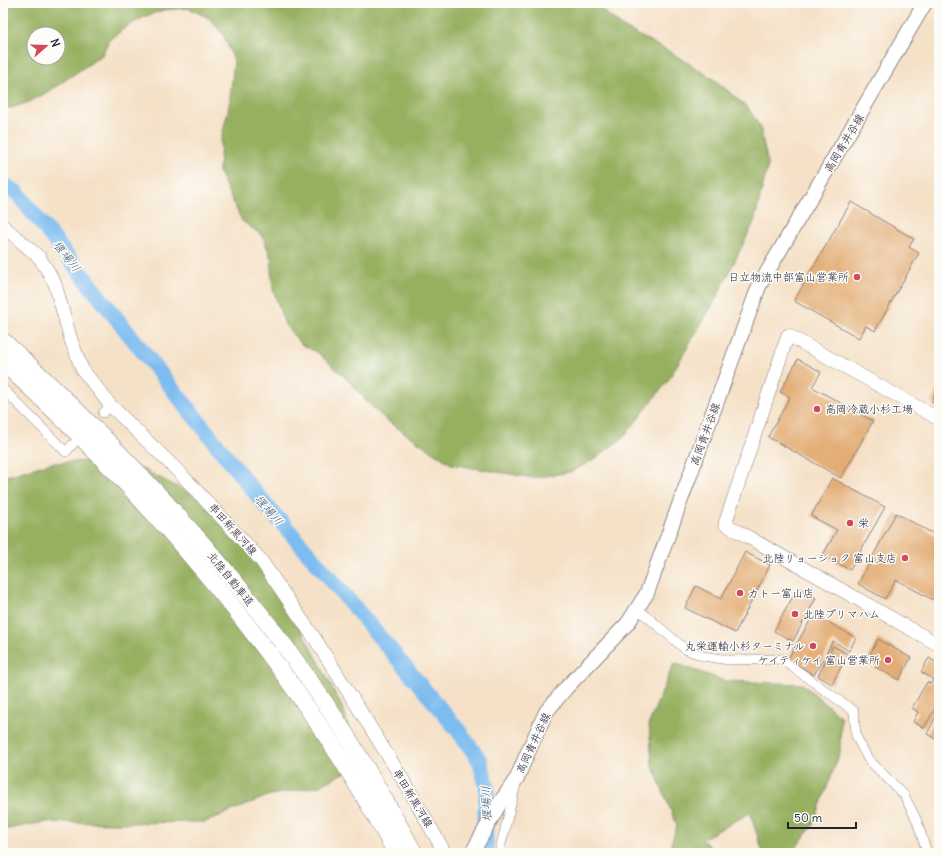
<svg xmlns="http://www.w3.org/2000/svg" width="942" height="856" viewBox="0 0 942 856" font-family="Delius,'Klee One',sans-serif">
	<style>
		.forest { fill: #96b061; stroke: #5c694e; fill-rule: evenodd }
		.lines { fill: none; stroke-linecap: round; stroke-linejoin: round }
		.river { stroke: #7bbcf0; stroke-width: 16 }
		.building { fill: #e3ad76 }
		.street-casing { stroke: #8c8281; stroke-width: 10 }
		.secondary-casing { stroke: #8c8281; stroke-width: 14 }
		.primary-casing { stroke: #8c8281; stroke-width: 16 }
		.highway-casing { stroke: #8c8281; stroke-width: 18 }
		.street { stroke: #fff; stroke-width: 9 }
		.secondary { stroke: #fff; stroke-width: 13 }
		.primary { stroke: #fff; stroke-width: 14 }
		.highway { stroke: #fff; stroke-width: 17 }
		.poi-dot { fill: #d1495b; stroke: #fdfcf7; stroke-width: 1.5 }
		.labels { text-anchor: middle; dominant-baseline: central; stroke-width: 3; stroke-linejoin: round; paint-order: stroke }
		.street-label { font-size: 11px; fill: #22223b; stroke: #fdfcf7 }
		.poi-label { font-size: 11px; fill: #22223b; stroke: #fdfcf7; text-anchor: end }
		.water-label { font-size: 12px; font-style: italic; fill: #41587a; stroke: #fdfcf7 }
	</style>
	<rect width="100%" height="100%" fill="#fdfcf7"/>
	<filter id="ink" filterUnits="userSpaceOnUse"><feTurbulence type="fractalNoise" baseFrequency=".025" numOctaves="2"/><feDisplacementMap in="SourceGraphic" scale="8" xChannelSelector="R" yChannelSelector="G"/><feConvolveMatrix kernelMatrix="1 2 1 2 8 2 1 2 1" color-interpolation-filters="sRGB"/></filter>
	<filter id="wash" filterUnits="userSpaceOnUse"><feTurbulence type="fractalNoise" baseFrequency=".012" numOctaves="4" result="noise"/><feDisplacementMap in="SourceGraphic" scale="16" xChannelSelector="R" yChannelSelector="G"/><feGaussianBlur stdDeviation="0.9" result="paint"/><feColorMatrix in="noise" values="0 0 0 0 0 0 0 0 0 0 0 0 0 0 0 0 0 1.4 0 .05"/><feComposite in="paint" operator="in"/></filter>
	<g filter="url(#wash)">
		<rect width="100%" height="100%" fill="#f5e1c7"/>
		<g class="forest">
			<path d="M 3,3 L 598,3 L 600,8 L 623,27 L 672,53 L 715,80 L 749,109 L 760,127 L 768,165 L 754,222 L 717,297 L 667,382 L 623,438 L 593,460 L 571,472 L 533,478 L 451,464 L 386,420 L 368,403 L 351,383 L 317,352 L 302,345 L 285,325 L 273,289 L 271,270 L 272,261 L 263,236 L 242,221 L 219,172 L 221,141 L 229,106 L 234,61 L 223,34 L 209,18 L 188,8 L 164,10 L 146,16 L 126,27 L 109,40 L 102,55 L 51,90 L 29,102 L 11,108 L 3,106 ZM 34,34 L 58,34 L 58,58 L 34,58 Z"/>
			<polygon points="107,460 143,469 198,498 272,577 318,660 345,713 352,746 350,770 320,786 270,795 205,822 119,823 44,822 3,830 3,477 51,463"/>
			<polygon points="674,663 725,681 803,684 841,717 840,752 813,825 792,853 763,853 750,813 702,839 715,853 668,853 677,826 652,764 649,723"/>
		</g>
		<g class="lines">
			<polyline class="river" points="3,184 17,193 252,489 318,564 458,730 480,761 487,787 485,824 486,853"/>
		</g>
		<g id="blocks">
			<g class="building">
				<polygon points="851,202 914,239 909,247 919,253 875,331 866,326 859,338 794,301"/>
				<polygon points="798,359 821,372 812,387 873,421 841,478 768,437 790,397 780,392"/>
				<polygon points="939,386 939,406 931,402"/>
				<polygon points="832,478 885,507 850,570 823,555 837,530 811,516"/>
				<polygon points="896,513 939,537 939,603 896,580 885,599 858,584"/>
				<polygon points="745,552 770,565 735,633 685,608 696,586 721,599"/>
				<polygon points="798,587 816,598 793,641 774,631"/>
				<polygon points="814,614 856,638 849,651 833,641 814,675 788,659"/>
				<polygon points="878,639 911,658 899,680 866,662"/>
				<polygon points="833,646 848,654 832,684 818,676"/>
				<polygon points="929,658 939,664 939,702 924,728 913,722 918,712 912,708 927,682 931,684 933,679 921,672"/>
				<polygon points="939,711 939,741 927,734"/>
			</g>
		</g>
	</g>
	<g filter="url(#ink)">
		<use href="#blocks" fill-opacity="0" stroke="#8c8281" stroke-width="1"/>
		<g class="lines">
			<g class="street-casing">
				<g id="street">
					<polyline points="3,389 66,452 73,444"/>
					<polyline points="103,413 111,406"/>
					<polyline points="638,609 685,649 703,656 729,660 781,659 854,711 856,736 868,759 904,795 917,821 927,853"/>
					<polyline points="499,853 516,784"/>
				</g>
			</g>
			<g class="secondary-casing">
				<g id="secondary">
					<polyline points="3,226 39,257 49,273 55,284 71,340 82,369 111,406 180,473 260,559 315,639 354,701 408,788 445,853"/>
					<polyline points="939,419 788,335 725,524 939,645"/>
				</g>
			</g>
			<g class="primary-casing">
				<polyline id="primary" points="472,853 501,801 517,778 527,754 546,712 566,688 628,623 647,593 759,286 925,3"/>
			</g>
			<g class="highway-casing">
				<g id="highway">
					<path d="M 3,341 C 127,455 243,577 335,718 C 364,762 389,807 414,853"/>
					<path d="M 3,362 C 159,505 296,666 396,853"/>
				</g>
			</g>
			<use href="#street" class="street"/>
			<use href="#secondary" class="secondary"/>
			<use href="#primary" class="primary"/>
			<use href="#highway" class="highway"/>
		</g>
	</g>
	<g class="poi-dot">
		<circle cx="857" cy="277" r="4"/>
		<circle cx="817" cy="409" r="4"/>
		<circle cx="850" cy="523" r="4"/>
		<circle cx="905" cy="558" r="4"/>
		<circle cx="740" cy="593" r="4"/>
		<circle cx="795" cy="614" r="4"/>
		<circle cx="813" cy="646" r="4"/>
		<circle cx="888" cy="660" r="4"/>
	</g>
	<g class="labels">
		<g class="street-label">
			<text transform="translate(844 143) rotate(-59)">高岡青井谷線</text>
			<text transform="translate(705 434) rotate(-70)">高岡青井谷線</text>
			<text transform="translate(233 529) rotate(48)">串田新黒河線</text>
			<text transform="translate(231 579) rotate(51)">北陸自動車道</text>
			<text transform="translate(533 743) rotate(-65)">高岡青井谷線</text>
			<text transform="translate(413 798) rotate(59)">串田新黒河線</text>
		</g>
		<g class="poi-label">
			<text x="849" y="277">日立物流中部富山営業所</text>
			<text x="825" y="409" text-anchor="start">高岡冷蔵小杉工場</text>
			<text x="858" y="523" text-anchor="start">栄</text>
			<text x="897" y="558">北陸リョーショク 富山支店</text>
			<text x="748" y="593" text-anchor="start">カトー富山店</text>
			<text x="803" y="614" text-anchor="start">北陸プリマハム</text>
			<text x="805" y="646">丸栄運輸小杉ターミナル</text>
			<text x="880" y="660">ケイティケイ 富山営業所</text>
		</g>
		<g class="water-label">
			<text transform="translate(67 256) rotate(52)">堰場川</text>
			<text transform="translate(269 510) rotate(49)">堰場川</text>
			<text transform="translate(486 804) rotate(-92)">堰場川</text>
		</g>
	</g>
	<rect width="942" height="856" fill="none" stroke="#fdfcf7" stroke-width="16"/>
	<g transform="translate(46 46) rotate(70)"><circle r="19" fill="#fdfcf7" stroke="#a5a5ac"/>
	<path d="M0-3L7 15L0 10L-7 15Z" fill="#d1495b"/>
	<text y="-6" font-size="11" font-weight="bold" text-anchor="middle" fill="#22223b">N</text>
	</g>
	<path d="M788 822v6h68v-6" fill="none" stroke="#22223b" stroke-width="2"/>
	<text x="794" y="822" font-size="12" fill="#22223b" stroke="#fdfcf7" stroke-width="3" paint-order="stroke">50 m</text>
</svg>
